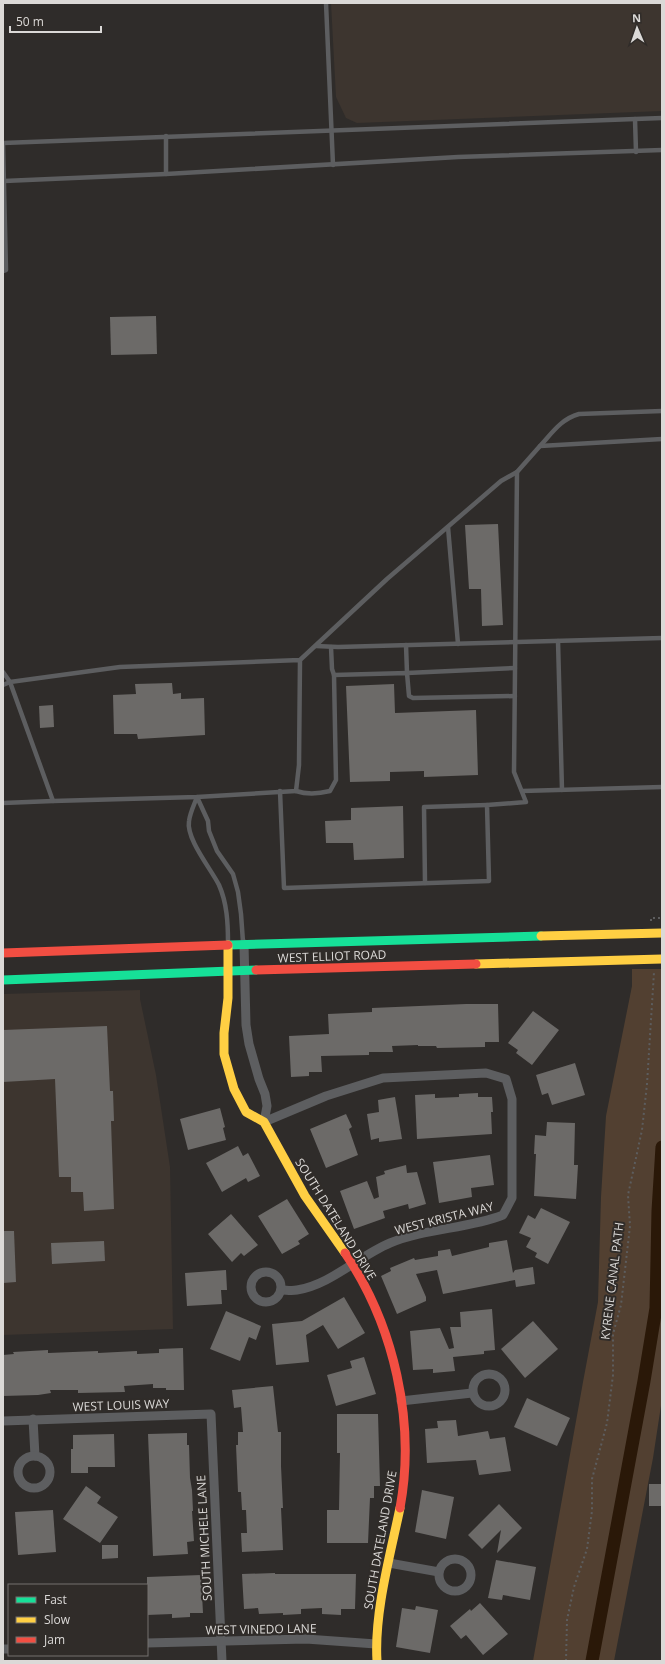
<svg xmlns="http://www.w3.org/2000/svg" width="665" height="1664" viewBox="0 0 665 1664" font-family="'Open Sans',sans-serif">
	<style>
		.built { fill: #3d352f }
		.green { fill: #524031 }
		.lines { fill: none; stroke-linecap: round; stroke-linejoin: round }
		.canal { stroke: #2a1808; stroke-width: 13 }
		.building { fill: #6c6a68 }
		.path { stroke: #5d5d5e; stroke-width: 2; stroke-dasharray: 2 3; stroke-linecap: butt }
		.lane { stroke: #5d5e60; stroke-width: 4.5 }
		.street { stroke: #5d5e60; stroke-width: 9 }
		.fast { stroke: #16e098; stroke-width: 9 }
		.slow { stroke: #ffcf43; stroke-width: 9 }
		.jam { stroke: #f24e42; stroke-width: 9 }
		.labels { text-anchor: middle; dominant-baseline: central; stroke-width: 4; stroke-linejoin: round; paint-order: stroke }
		.street-label { font-size: 12px; fill: #dbd9d7; stroke: #302c29 }
	</style>
	<rect width="100%" height="100%" fill="#2f2c2a"/>
	<g class="built">
		<polygon points="331,3 662,3 662,111 357,123 346,118 336,97"/>
		<polygon points="140,990 140,999 156,1075 170,1167 173,1329 3,1335 3,994"/>
	</g>
	<polygon class="green" points="632,969 662,969 662,1399 653,1458 614,1661 533,1661 583,1382 598,1302 601,1197 606,1116 632,986"/>
	<g class="lines">
		<polyline class="canal" points="592,1661 644,1381 656,1308 658,1211 662,1147"/>
	</g>
	<g class="building">
		<polygon points="156,316 157,354 111,355 110,317"/>
		<polygon points="498,524 503,625 482,626 481,589 469,589 465,525"/>
		<polygon points="172,683 173,694 181,693 181,699 204,698 205,735 138,739 137,734 114,734 113,695 136,694 135,684"/>
		<polygon points="394,684 395,713 476,710 478,775 424,777 424,771 390,772 390,781 350,782 346,686"/>
		<polygon points="53,705 54,727 40,728 39,706"/>
		<polygon points="403,806 404,858 354,860 353,843 326,843 325,821 351,820 351,808"/>
		<polygon points="466,1004 498,1004 499,1042 485,1042 485,1047 437,1048 436,1046 418,1046 418,1045 392,1046 393,1052 369,1052 369,1055 321,1056 322,1072 309,1072 309,1076 291,1077 289,1036 329,1034 328,1014 372,1012 372,1008"/>
		<polygon points="533,1011 559,1030 532,1065 516,1053 518,1050 508,1043"/>
		<polygon points="107,1026 110,1091 113,1091 114,1121 111,1121 114,1209 84,1211 83,1192 71,1192 71,1177 59,1177 55,1079 3,1082 3,1030"/>
		<polygon points="575,1063 585,1095 552,1105 548,1093 542,1095 536,1075"/>
		<polygon points="478,1093 478,1097 492,1097 493,1112 491,1112 492,1134 417,1139 415,1095 435,1094 435,1098 459,1097 459,1094"/>
		<polygon points="395,1097 402,1139 379,1142 379,1138 371,1140 367,1114 379,1112 378,1100"/>
		<polygon points="220,1108 225,1127 223,1128 226,1140 188,1150 180,1119"/>
		<polygon points="346,1114 352,1127 349,1129 358,1155 326,1168 310,1129"/>
		<polygon points="547,1122 575,1123 574,1165 578,1165 576,1199 534,1196 536,1154 534,1154 535,1135 546,1136"/>
		<polygon points="238,1146 243,1156 248,1153 260,1176 248,1182 246,1178 222,1192 206,1163"/>
		<polygon points="490,1155 494,1185 471,1188 472,1197 439,1203 433,1162"/>
		<polygon points="406,1165 407,1173 417,1172 426,1204 409,1209 408,1204 383,1211 385,1218 354,1229 340,1191 367,1181 374,1199 379,1197 376,1177 385,1174 384,1171"/>
		<polygon points="287,1199 309,1234 298,1241 300,1244 282,1254 258,1216"/>
		<polygon points="541,1208 570,1222 548,1264 535,1257 537,1253 526,1247 531,1238 519,1233 528,1215 535,1219"/>
		<polygon points="231,1214 258,1245 244,1256 241,1253 232,1262 208,1234"/>
		<polygon points="3,1231 14,1231 16,1282 3,1283"/>
		<polygon points="507,1240 513,1273 515,1270 533,1267 535,1284 516,1287 515,1280 443,1294 437,1270 416,1274 426,1297 426,1301 397,1314 381,1276 391,1271 390,1268 414,1258 415,1260 438,1256 438,1251 450,1249 452,1256 489,1247 489,1243"/>
		<polygon points="104,1241 105,1261 52,1264 51,1243"/>
		<polygon points="226,1270 227,1290 221,1290 222,1304 187,1306 185,1273"/>
		<polygon points="344,1297 365,1333 338,1349 323,1325 306,1335 309,1362 276,1365 272,1324 302,1321"/>
		<polygon points="492,1309 495,1350 484,1351 484,1354 453,1357 455,1371 433,1373 433,1369 413,1370 410,1331 440,1328 449,1349 454,1348 450,1327 461,1327 460,1312"/>
		<polygon points="226,1311 261,1326 256,1340 249,1337 240,1361 210,1349"/>
		<polygon points="533,1321 558,1349 525,1378 501,1349"/>
		<polygon points="183,1348 184,1390 166,1390 166,1388 153,1388 153,1384 124,1386 125,1392 78,1393 78,1390 50,1390 51,1393 38,1395 3,1396 3,1355 14,1354 13,1352 48,1350 48,1353 98,1351 98,1353 137,1351 137,1354 159,1353 159,1349"/>
		<polygon points="364,1357 376,1394 336,1406 327,1375 352,1368 350,1361"/>
		<polygon points="273,1386 278,1432 281,1432 281,1466 283,1508 281,1508 283,1550 242,1552 241,1533 247,1533 246,1510 242,1510 241,1492 238,1492 236,1445 238,1445 238,1432 243,1432 241,1407 234,1408 232,1390"/>
		<polygon points="527,1398 570,1418 557,1446 514,1427"/>
		<polygon points="337,1414 378,1414 380,1486 374,1486 374,1498 370,1498 368,1543 327,1543 327,1510 339,1510 340,1453 337,1453"/>
		<polygon points="456,1420 458,1436 488,1431 490,1439 505,1437 511,1471 479,1475 476,1460 427,1463 425,1429 438,1428 437,1421"/>
		<polygon points="187,1433 187,1445 189,1445 190,1478 192,1490 193,1511 192,1511 194,1541 187,1542 188,1554 153,1556 148,1434"/>
		<polygon points="114,1434 115,1467 88,1467 88,1473 71,1473 71,1449 73,1449 73,1435"/>
		<rect x="649" y="1484" width="13" height="22"/>
		<polygon points="86,1486 101,1497 97,1503 118,1517 100,1543 63,1519"/>
		<polygon points="422,1490 454,1497 446,1539 415,1532"/>
		<polygon points="499,1504 522,1528 497,1553 501,1530 482,1549 468,1535"/>
		<polygon points="53,1510 56,1552 18,1555 15,1512"/>
		<polygon points="102,1545 118,1545 118,1558 102,1559"/>
		<polygon points="496,1560 536,1567 530,1600 503,1595 502,1600 488,1598"/>
		<polygon points="275,1573 275,1574 356,1574 355,1609 341,1609 341,1615 322,1614 322,1608 301,1609 301,1614 283,1615 283,1613 259,1614 258,1608 244,1609 242,1574"/>
		<polygon points="201,1575 203,1613 190,1613 190,1617 172,1618 172,1614 147,1615 147,1577"/>
		<polygon points="480,1603 508,1634 483,1655 466,1635 461,1639 450,1626 470,1609 471,1611"/>
		<polygon points="416,1606 438,1610 430,1653 396,1647 402,1608 415,1610"/>
	</g>
	<g class="lines">
		<g class="path">
			<polyline points="651,921 651,918 662,918"/>
			<polyline points="566,1661 567,1620 574,1587 587,1549 592,1511 592,1479 607,1423 613,1375 613,1334 621,1305 630,1226 628,1195 642,1130 647,1084 654,972"/>
		</g>
		<g class="lane">
			<polyline points="326,3 333,165"/>
			<polyline points="635,119 636,152"/>
			<polyline points="166,136 166,174"/>
			<polyline points="3,143 662,118"/>
			<polyline points="3,143 6,270 3,271"/>
			<polyline points="4,181 166,174 458,157 662,150"/>
			<path d="M 540,446 C 552,433 561,419 579,414 L 662,411"/>
			<polyline points="448,527 458,644"/>
			<polyline points="558,641 562,790"/>
			<polyline points="406,645 407,673 515,668"/>
			<polyline points="316,646 338,647 662,638"/>
			<polyline points="331,647 332,669 334,675 407,673 409,696 413,698 515,696"/>
			<polyline points="300,660 299,765 296,791 197,797 53,801 10,682 120,667 300,660 387,579 501,481 517,472"/>
			<polyline points="3,672 10,682 3,685"/>
			<polyline points="280,791 284,888 489,881 487,805 526,802 514,772 517,472 540,446 662,439"/>
			<path d="M 296,791 C 308,795 318,794 330,791 L 336,780 L 334,675"/>
			<polyline points="522,791 662,787"/>
			<polyline points="3,803 53,801"/>
			<polyline points="425,883 424,807 487,805"/>
			<path d="M 228,943 C 228,923 227,903 219,885 C 211,869 186,839 189,821 C 190,813 194,805 197,797 L 208,821 L 209,831 L 217,851 L 233,874 L 238,892 L 241,914 L 243,942"/>
		</g>
		<g class="street">
			<polyline points="244,944 246,1025 249,1044 259,1079 265,1094 267,1106 264,1122"/>
			<path d="M 264,1122 L 326,1096 L 383,1078 L 486,1073 L 506,1079 L 512,1099 L 512,1198 L 503,1215 C 468,1229 426,1228 390,1243 C 359,1256 330,1285 297,1290 C 292,1291 286,1290 282,1290"/>
			<circle cx="266" cy="1287" r="15"/>
			<circle cx="489" cy="1390" r="16"/>
			<polyline points="401,1401 472,1393"/>
			<polyline points="33,1419 35,1456"/>
			<polyline points="3,1421 211,1414 222,1661"/>
			<circle cx="34" cy="1472" r="16"/>
			<circle cx="455" cy="1575" r="16"/>
			<polyline points="389,1563 439,1572"/>
			<polyline points="147,1643 306,1639 376,1644"/>
			<polyline points="3,1649 9,1649"/>
		</g>
		<g class="fast">
			<polyline points="228,945 541,936"/>
			<polyline points="3,980 256,970"/>
		</g>
		<g class="slow">
			<polyline points="541,936 662,933"/>
			<polyline points="228,945 228,998 224,1033 224,1054 234,1089 246,1112 264,1122 305,1196 345,1253"/>
			<polyline points="476,964 662,959"/>
			<path d="M 377,1661 C 374,1613 390,1556 400,1508"/>
		</g>
		<g class="jam">
			<polyline points="3,953 228,945"/>
			<polyline points="256,970 476,964"/>
			<path d="M 345,1253 C 394,1325 416,1422 400,1508"/>
		</g>
	</g>
	<g class="labels">
		<g class="street-label">
			<text transform="translate(332 956) rotate(-2)">WEST ELLIOT ROAD</text>
			<text transform="translate(444 1218) rotate(-14)">WEST KRISTA WAY</text>
			<text transform="translate(336 1219) rotate(58)">SOUTH DATELAND DRIVE</text>
			<text transform="translate(612 1281) rotate(-83)">KYRENE CANAL PATH</text>
			<text transform="translate(121 1405) rotate(-2)">WEST LOUIS WAY</text>
			<text transform="translate(204 1538) rotate(-93)">SOUTH MICHELE LANE</text>
			<text transform="translate(380 1540) rotate(-80)">SOUTH DATELAND DRIVE</text>
			<text transform="translate(261 1629) rotate(-1)">WEST VINEDO LANE</text>
		</g>
	</g>
	<rect width="665" height="1664" fill="none" stroke="#dbd9d7" stroke-width="8"/>
	<rect x="8" y="1584" width="140" height="72" fill="#302c29" stroke="#74716f"/>
	<rect x="16" y="1597" width="20" height="6" fill="#16e098" stroke="#74716f"/>
	<text x="44" y="1604" font-size="12" fill="#dbd9d7">Fast</text>
	<rect x="16" y="1617" width="20" height="6" fill="#ffcf43" stroke="#74716f"/>
	<text x="44" y="1624" font-size="12" fill="#dbd9d7">Slow</text>
	<rect x="16" y="1637" width="20" height="6" fill="#f24e42" stroke="#74716f"/>
	<text x="44" y="1644" font-size="12" fill="#dbd9d7">Jam</text>
	<g transform="translate(637 28) rotate(358)" stroke="#302c29" stroke-width="3" paint-order="stroke">
	<path d="M0-3L7 15L0 10L-7 15Z" fill="#dbd9d7"/>
	<text y="-6" font-size="11" font-weight="bold" text-anchor="middle" fill="#dbd9d7">N</text>
	</g>
	<path d="M10 26v6h91v-6" fill="none" stroke="#dbd9d7" stroke-width="2"/>
	<text x="16" y="26" font-size="12" fill="#dbd9d7" stroke="#302c29" stroke-width="3" paint-order="stroke">50 m</text>
</svg>
